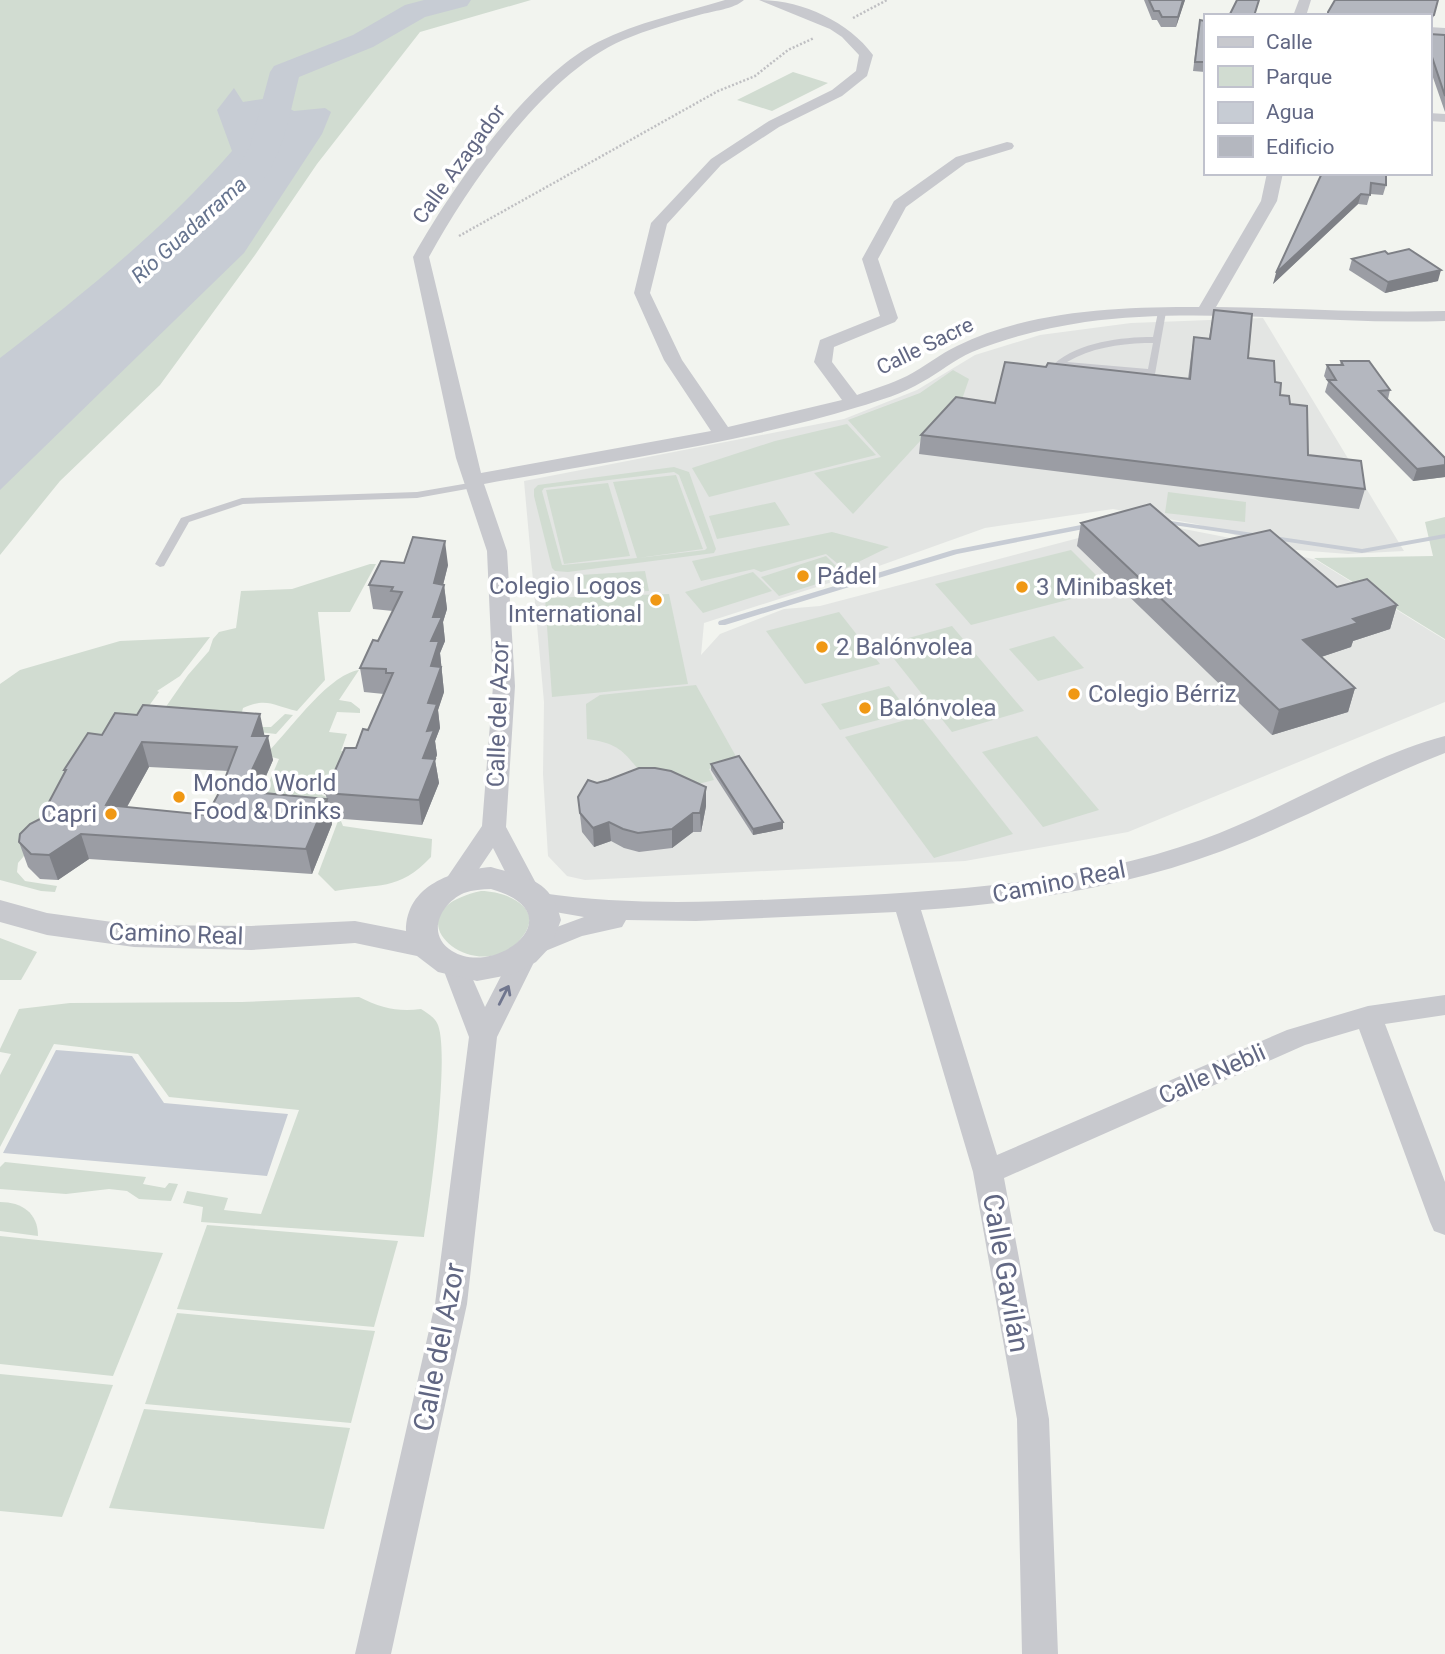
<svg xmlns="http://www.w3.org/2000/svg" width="1445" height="1654" viewBox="0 0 1445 1654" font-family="Roboto,sans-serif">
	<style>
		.built { fill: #e3e5e3 }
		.green { fill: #d1dcd1; fill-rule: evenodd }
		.water { fill: #c7ccd4 }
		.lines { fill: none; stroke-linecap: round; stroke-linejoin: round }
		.stream { fill: #c7ccd4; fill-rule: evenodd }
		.river { fill: #c7ccd4; fill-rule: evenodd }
		.path { stroke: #bfbfc2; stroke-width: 2.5; stroke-dasharray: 2 2; stroke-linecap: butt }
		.service { fill: #c8c9ce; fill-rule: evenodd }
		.minor { fill: #c8c9ce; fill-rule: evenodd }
		.tertiary { fill: #c8c9ce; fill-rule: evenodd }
		.wall { fill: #9b9da4; fill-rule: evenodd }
		.shaded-wall { fill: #7e8086 }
		.building { fill: #b4b7bf; stroke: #7e8086; stroke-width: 2; fill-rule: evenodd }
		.oneway { stroke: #70768e }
		.poi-dot { fill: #f09814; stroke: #fff; stroke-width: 2.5 }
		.labels { text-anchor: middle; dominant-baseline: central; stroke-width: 7; stroke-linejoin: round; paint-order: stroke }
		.far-street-label { font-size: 21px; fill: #616783; stroke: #fff }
		.far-water-label { font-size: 21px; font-style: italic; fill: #66748f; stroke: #fff }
		.poi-label { font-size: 24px; fill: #616783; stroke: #fff; text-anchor: start }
		.street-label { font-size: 24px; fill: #616783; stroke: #fff }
		.near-street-label { font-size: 28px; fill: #616783; stroke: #fff }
	</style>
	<rect width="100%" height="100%" fill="#f2f4ef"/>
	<polygon class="built" points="1263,318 1404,551 1348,554 1284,549 1196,524 1113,509 985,528 851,576 704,623 701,655 720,634 784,609 820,606 1143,521 1225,537 1316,560 1445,640 1445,702 1128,832 965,861 585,880 567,876 548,856 543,774 544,702 524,481 844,419 917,390 975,355 1040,335 1131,323"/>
	<g class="green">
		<polygon points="0,0 531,0 420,32 317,164 255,255 160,385 60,481 0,555"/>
		<polygon points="793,72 828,83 772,111 737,100"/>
		<polygon points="953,370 969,379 959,408 944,415 853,514 814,473 881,457 848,420 920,393"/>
		<polygon points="847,424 876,455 709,497 692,468 775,441"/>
		<path d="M 674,467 L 689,472 L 716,549 L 714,553 L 568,572 L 555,571 L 552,568 L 534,496 L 534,489 L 538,485 ZM 674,472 L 679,475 L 707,548 L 705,550 L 638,558 L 703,549 L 676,475 L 613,482 L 637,558 L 562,565 L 542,491 L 544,488 Z"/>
		<polygon points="608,483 630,556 564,564 546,490"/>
		<polygon points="1168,492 1246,502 1245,522 1165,513"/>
		<polygon points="775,502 790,525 717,539 709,516"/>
		<polygon points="1445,517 1445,639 1314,558 1433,556 1425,522"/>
		<polygon points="832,532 889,547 844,569 826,554 761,572 754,569 701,581 692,561"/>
		<polygon points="1071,550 1110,589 971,625 935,584"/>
		<polygon points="826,556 845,575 779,596 761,577"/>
		<path d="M 370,564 L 376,564 L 350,612 L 318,612 L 325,680 L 297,711 C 274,706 267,697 243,708 L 240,720 L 255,727 L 271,727 L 285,714 L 293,715 L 276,734 L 156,721 L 188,675 L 209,651 L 213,639 L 219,632 L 236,628 L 241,591 L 292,589 Z"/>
		<polygon points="645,571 649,591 582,594 580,575"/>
		<polygon points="753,572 772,591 703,613 685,592"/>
		<polygon points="669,594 688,684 552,697 545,598"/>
		<polygon points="839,612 880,664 805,684 766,631"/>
		<polygon points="952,626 1024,711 952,732 883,645"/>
		<polygon points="1054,636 1084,668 1038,681 1009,649"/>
		<polygon points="210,637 180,676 157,691 159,692 135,725 18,863 17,872 25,881 57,886 55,892 41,891 0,880 0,684 20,670 120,641"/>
		<path d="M 359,670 L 339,700 L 351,702 L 360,709 L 360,713 L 337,712 L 329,732 L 347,734 L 341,751 L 349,752 L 322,791 L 322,795 L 332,799 L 343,826 L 432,839 L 431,857 C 398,892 378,883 335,891 L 318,874 L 338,821 L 256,813 L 279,759 L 265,755 C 289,732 327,675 359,670 Z"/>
		<path d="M 696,685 L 738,760 L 709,769 L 714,780 L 686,787 L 648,781 C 625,755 624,744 587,739 L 586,704 L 600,695 Z"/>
		<polygon points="889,686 909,712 840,730 821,704"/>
		<polygon points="920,716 1013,834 934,858 845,737"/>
		<polygon points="1037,736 1099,810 1043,827 982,752"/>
		<path d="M 481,891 C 505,891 545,907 523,936 C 481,994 381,913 481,891 Z"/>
		<polygon points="0,938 37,952 21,980 0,980"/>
		<path d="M 359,997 C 381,1008 398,1012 421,1009 C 427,1013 434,1017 437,1023 C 451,1048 430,1202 424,1237 L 201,1222 L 203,1207 L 183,1203 L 187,1191 L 228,1198 L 224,1210 L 261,1214 L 299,1110 L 169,1097 L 138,1054 L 54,1044 L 0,1147 L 0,1075 L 11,1054 L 0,1052 L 0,1049 L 19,1009 L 70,1003 L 242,1002 Z"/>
		<polygon points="5,1162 146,1177 143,1184 165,1188 169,1183 178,1184 171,1201 139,1199 127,1191 109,1189 66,1194 0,1189 0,1167"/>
		<path d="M 0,1202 C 22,1202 38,1213 38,1236 L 0,1231 Z"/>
		<polygon points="207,1225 398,1241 374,1327 177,1309"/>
		<polygon points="0,1236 163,1253 113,1376 0,1364"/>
		<polygon points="177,1313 375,1331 351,1423 145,1404"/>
		<polygon points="0,1374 113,1385 62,1517 0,1511"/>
		<polygon points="144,1409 350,1428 324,1529 109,1508"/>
	</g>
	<g class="water">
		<path d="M 234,88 L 243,102 L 270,98 L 294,111 L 325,108 L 331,112 L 322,134 L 244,253 L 0,490 L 0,358 C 82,295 164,229 232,151 L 217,110 Z"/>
		<polygon points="56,1050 132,1056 164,1103 288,1114 267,1176 3,1153"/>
	</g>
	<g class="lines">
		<g class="stream">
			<polygon points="1157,519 1362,549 1445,534 1445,538 1362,553 1160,523 1156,521"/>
			<polygon points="1091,523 1095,525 1094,527 957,554 725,625 719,625 718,623 719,621 953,550"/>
		</g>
		<path class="river" d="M 424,0 L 471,0 L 467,6 L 425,17 L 373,47 L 299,77 C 290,113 284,150 263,181 L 251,184 L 239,181 L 234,174 L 250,146 L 270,72 L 274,66 L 353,35 L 405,5 Z"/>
		<g class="path">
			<polyline points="853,18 887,0"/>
			<polyline points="459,236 718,91 755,76 788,50 814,38"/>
		</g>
		<g class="service">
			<path d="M 1162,309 L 1166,312 L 1155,374 L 1058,367 L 1054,364 C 1079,342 1121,337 1153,337 L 1158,312 ZM 1145,343 L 1153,343 L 1148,369 L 1067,362 C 1091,348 1118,344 1145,343 Z"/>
			<polygon points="475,482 478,483 478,487 417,498 243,504 189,522 164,566 160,567 155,564 181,518 242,498 417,492"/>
		</g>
		<g class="minor">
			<path d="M 725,0 L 744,0 C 734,9 713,11 699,15 C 673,22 647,30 623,40 C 545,74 469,184 429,257 L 481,473 L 711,431 L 664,360 L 634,293 L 651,223 L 711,159 L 769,121 L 832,90 L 856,71 L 859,55 L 842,37 L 830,29 L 759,0 C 801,0 848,21 873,55 L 867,76 L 842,96 L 779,127 L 721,165 L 667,224 L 650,293 L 682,360 L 728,427 L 842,400 L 814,362 L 820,340 L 880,316 L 862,259 L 894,201 L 956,157 L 1007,142 L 1012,143 L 1014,146 L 1012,149 L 966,163 L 906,207 L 878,259 L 898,318 L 895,322 L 834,347 L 832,362 L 857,395 C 873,389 891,384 907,376 C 924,367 940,354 957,346 C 1030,310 1119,307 1199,307 L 1261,201 L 1267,173 L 1283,173 L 1277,201 L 1216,307 C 1292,308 1368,313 1445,311 L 1445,321 C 1327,325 1201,306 1085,322 C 1047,328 1008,337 972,352 C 955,359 939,373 922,382 C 904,393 879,401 858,407 C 737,444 609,461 484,484 L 507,551 L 515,686 L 506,827 L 538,887 L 534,893 L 525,896 L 516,893 L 493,848 L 464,891 L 455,894 L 446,891 L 442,885 L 482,826 L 493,686 L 487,551 L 456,458 L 413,257 C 451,189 528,77 598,42 C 638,22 682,13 725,0 Z"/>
			<polygon points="1299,0 1311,0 1306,16 1293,16"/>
			<polygon points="1429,27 1445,28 1445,36 1429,35"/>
			<polygon points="1429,113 1445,114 1445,122 1429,121"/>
			<path d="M 1445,736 L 1445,753 C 1369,782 1298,822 1222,851 C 1126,887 1023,903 921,910 L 997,1155 L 1287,1030 L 1368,1006 L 1445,995 L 1445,1015 L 1385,1024 L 1445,1182 L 1445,1235 L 1434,1231 L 1430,1222 L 1359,1029 L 1305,1045 L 1004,1178 L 1049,1419 L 1058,1654 L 1022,1654 L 1017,1419 L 973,1172 L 896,912 L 696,921 L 626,920 L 622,927 L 582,936 L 538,954 L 497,1037 L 467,1304 L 391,1654 L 355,1654 L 435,1304 L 469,1037 L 442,966 L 446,959 L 455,956 L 464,959 L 485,1007 L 516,947 L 523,945 L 527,938 L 584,917 L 532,908 L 528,902 L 532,896 L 541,893 C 629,906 717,902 805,898 C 939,892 1074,885 1201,840 C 1284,810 1360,759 1445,736 Z"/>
		</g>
		<path class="tertiary" d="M 491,867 C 528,878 551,879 561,920 L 551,946 L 536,962 L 514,974 L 477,981 L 438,972 L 417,956 L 355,943 L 251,950 L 134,947 L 47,935 L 0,922 L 0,900 L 47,913 L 134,925 L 251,926 L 355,921 L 406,931 C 406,885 453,870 491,867 ZM 491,889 C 578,914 495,978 452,951 C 425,934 441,903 464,893 C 473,890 482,889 491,889 Z"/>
	</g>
	<g class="wall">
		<polygon points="1144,0 1185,0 1176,27 1161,27 1157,20 1152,20"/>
		<polygon points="1205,21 1205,72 1193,71 1198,30"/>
		<polygon points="1429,34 1445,35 1445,112 1429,66"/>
		<polygon points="1322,173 1386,185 1383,195 1370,194 1367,205 1358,204 1273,284"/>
		<polygon points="1352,259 1438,281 1385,293 1349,270"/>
		<polygon points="1214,310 1248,358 1275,382 1280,395 1290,404 1308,455 1365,489 1359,509 919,454 921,435 995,403 1046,367 1188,379 1191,356 1194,337 1209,338"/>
		<polygon points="1341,361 1390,390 1388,399 1445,458 1445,477 1413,481 1325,392 1328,382 1324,376 1327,365 1340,365"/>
		<polygon points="1081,523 1199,546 1397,605 1390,629 1353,641 1351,647 1321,657 1355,688 1348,712 1272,735 1077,546"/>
		<path d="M 404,563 L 448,565 L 443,585 L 444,585 L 447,609 L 443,622 L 445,641 L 440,653 L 444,692 L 438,710 L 440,728 L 435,741 L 437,755 L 435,760 L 439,783 L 422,825 L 331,818 L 332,824 L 312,874 L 89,859 L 58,880 L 40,879 L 28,867 L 19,842 L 40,819 L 65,773 L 64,770 L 102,735 L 265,736 L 273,760 L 259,793 L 327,799 L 325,793 L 368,730 L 384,694 L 364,692 L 360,668 L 378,641 L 393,611 L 373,609 L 369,585 ZM 149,767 L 228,771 L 221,789 L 207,815 L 127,807 Z"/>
		<polygon points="711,764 783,829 753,835 711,770"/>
		<polygon points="608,780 706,806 701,832 693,832 672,848 639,852 624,848 611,841 594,847 582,832 578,797 597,783"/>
	</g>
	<g class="shaded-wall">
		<polygon points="1183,0 1185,0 1176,27 1178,17"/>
		<polygon points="1438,0 1431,25 1429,26 1429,17"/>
		<polygon points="1361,194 1358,204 1273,284 1276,273"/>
		<polygon points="1441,270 1438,281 1385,293 1388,282"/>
		<polygon points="1445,465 1445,477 1413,481 1417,469"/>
		<polygon points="445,541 448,565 440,597 444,585 447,609 443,622 445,641 440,653 444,692 438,710 440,728 435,741 437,755 435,760 439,783 422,825 419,800 423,758 427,731 431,666 434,583"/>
		<polygon points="1397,605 1390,629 1353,641 1351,647 1297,665 1303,640 1353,619"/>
		<polygon points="1355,688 1348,712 1272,735 1279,710"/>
		<polygon points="260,714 265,738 268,736 273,760 248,816 242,791 252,736"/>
		<polygon points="142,742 149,767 114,830 106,805"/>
		<polygon points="706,787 706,806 701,832 700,813"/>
		<polygon points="327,799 332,824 312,874 306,849"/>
		<polygon points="693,813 693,832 672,848 672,829"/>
		<polygon points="609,822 611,841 594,847 593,828"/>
		<polygon points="783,822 783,829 753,835 753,829"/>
		<polygon points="81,834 89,859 58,880 49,855"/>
	</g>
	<g class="building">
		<polygon points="1149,0 1183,0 1178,17 1162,17 1159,11 1154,11"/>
		<polygon points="1237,0 1259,0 1254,16 1229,16"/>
		<polygon points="1335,0 1438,0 1434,15 1429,17 1429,16 1328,16 1328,12"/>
		<polygon points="1200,20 1205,21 1205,62 1195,62"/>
		<polygon points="1429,34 1445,35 1445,96 1429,48"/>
		<polygon points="1322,173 1386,173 1386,185 1371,183 1370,195 1361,194 1276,273"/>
		<polygon points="1409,249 1441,270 1388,282 1352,259 1385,251 1388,254"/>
		<polygon points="1214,310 1252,314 1248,358 1274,361 1275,382 1281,383 1280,395 1289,396 1290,404 1307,406 1308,455 1361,461 1365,489 921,435 956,397 995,403 1005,362 1046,367 1048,363 1190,379 1194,337 1210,339"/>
		<polygon points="1341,361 1369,361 1390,390 1379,391 1445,458 1445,465 1417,469 1328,380 1336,380 1327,365 1343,365"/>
		<polygon points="1150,504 1199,546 1270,530 1337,587 1367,579 1397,605 1353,619 1358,623 1303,640 1355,688 1279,710 1081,523"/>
		<polygon points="413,537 445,541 434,583 444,585 433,617 442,617 431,641 439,641 431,666 441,667 428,703 437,704 427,731 434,730 423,758 435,759 419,800 325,793 345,748 356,748 363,729 368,730 393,673 386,673 386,669 360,668 373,640 378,641 402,592 391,591 393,587 369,585 381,561 404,563"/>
		<path d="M 143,705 L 260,714 L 252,736 L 268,736 L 242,791 L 327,799 L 306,849 L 81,834 L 49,855 L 31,854 L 19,842 L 20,834 L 30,824 L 40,819 L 66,770 L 64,770 L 88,733 L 102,735 L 115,713 L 137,715 ZM 142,742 L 237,747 L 221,789 L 207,815 L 106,805 Z"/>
		<polygon points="739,756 783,822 753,829 711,764"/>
		<polygon points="639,768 655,768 671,771 706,787 700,813 693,813 672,829 638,833 623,829 609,822 593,828 580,813 578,797 588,780 597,783 608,780"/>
	</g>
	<defs><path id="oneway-shaft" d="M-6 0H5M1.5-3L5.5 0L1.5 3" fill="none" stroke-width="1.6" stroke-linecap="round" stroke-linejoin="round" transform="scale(1.75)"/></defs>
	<use class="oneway" href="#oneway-shaft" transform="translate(504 995) rotate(-63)"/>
	<g class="poi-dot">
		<circle cx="803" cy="576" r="7"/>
		<circle cx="1022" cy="587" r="7"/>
		<circle cx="656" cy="600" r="7"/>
		<circle cx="822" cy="647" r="7"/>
		<circle cx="1074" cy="694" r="7"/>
		<circle cx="865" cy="708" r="7"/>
		<circle cx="179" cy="797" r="7"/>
		<circle cx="111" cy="814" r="7"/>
	</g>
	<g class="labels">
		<g class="far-street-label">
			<text transform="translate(459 164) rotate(-54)">Calle Azagador</text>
			<text transform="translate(925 346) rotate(-26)">Calle Sacre</text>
		</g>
		<g class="far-water-label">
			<text transform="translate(189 230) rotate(-42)">Río Guadarrama</text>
		</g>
		<g class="poi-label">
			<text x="817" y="576">Pádel</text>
			<text x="642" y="586" text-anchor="end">Colegio Logos<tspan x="642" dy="28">International</tspan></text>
			<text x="1036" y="587">3 Minibasket</text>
			<text x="836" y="647">2 Balónvolea</text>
			<text x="1088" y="694">Colegio Bérriz</text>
			<text x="879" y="708">Balónvolea</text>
			<text x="193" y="783">Mondo World<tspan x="193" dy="28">Food &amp; Drinks</tspan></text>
			<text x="97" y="814" text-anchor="end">Capri</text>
		</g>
		<g class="street-label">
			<text transform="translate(498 714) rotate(-88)">Calle del Azor</text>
			<text transform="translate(1059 882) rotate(-11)">Camino Real</text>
			<text transform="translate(176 934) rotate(2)">Camino Real</text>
			<text transform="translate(1212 1074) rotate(-24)">Calle Nebli</text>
		</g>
		<g class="near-street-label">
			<text transform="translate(1006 1273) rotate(80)">Calle Gavilán</text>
			<text transform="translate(439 1347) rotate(-79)">Calle del Azor</text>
		</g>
	</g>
	<rect x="1204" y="14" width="228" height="161" fill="#ffffff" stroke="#c0c2cd" stroke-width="2"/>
	<rect x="1218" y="37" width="35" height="10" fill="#c8c9ce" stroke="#c0c2cd" stroke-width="2"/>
	<text x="1266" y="49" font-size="21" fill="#616783">Calle</text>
	<rect x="1218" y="66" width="35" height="21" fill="#d1dcd1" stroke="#c0c2cd" stroke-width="2"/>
	<text x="1266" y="84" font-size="21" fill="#616783">Parque</text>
	<rect x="1218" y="102" width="35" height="21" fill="#c7ccd4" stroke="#c0c2cd" stroke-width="2"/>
	<text x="1266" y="119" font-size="21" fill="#616783">Agua</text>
	<rect x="1218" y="136" width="35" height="21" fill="#b4b7bf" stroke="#c0c2cd" stroke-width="2"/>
	<text x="1266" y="154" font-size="21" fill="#616783">Edificio</text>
</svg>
